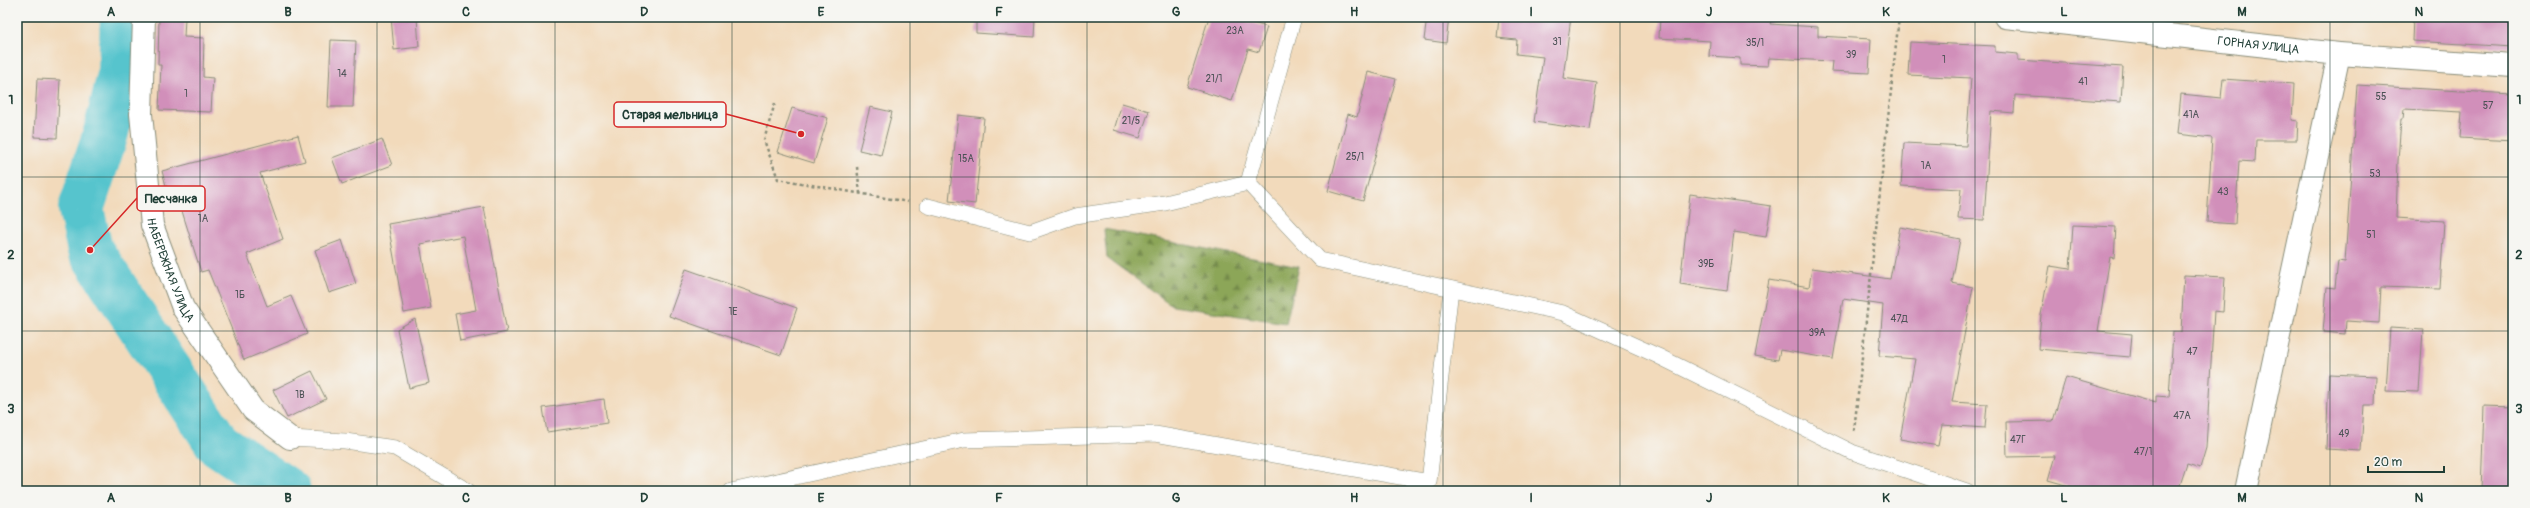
<svg xmlns="http://www.w3.org/2000/svg" width="2530" height="508" viewBox="0 0 2530 508" font-family="Pangolin,sans-serif">
	<style>
		.forest { fill: url(#forest-firs); stroke: #567246 }
		.lines { fill: none; stroke-linecap: round; stroke-linejoin: round }
		.river { stroke: #57c4cd; stroke-width: 46 }
		.building { fill: #d18fba }
		.lane-casing { stroke: #888c78; stroke-width: 16 }
		.street-casing { stroke: #888c78; stroke-width: 24 }
		.path { stroke: #888c78; stroke-width: 2.5; stroke-dasharray: 3 3; stroke-linecap: butt }
		.lane { stroke: #fff; stroke-width: 15 }
		.street { stroke: #fff; stroke-width: 22 }
		.grid { fill: none; stroke: #1f3d34; stroke-width: 1; stroke-opacity: 0.55 }
		.labels { text-anchor: middle; dominant-baseline: central; stroke-width: 4; stroke-linejoin: round; paint-order: stroke }
		.number-label { font-size: 10px; fill: #4c5256 }
		.street-label { font-size: 12px; fill: #1f3d34; stroke: #f6f6f2 }
		.leader { fill: none; stroke: #d62828; stroke-width: 1.5 }
		.callout-dot { fill: #d62828; stroke: #f6f6f2; stroke-width: 1.5 }
		.callout { fill: #f6f6f2; stroke: #d62828; stroke-width: 1.5 }
		.callout-label { font-size: 13px; text-anchor: middle; font-weight: bold; fill: #1f3d34 }
		.neatline { fill: none; stroke: #1f3d34; stroke-width: 1.5 }
		.grid-label { font-size: 13px; text-anchor: middle; font-weight: bold; fill: #1f3d34 }
	</style>
	<defs>
		<pattern id="forest-firs" width="22" height="20" patternUnits="userSpaceOnUse"><rect width="22" height="20" fill="#8ca658"/><path d="M5 1l3.5 6h-7zM16 11l3.5 6h-7z" fill="#72884a"/></pattern>
	</defs>
	<rect width="100%" height="100%" fill="#f6f6f2"/>
	<filter id="ink" filterUnits="userSpaceOnUse"><feTurbulence type="fractalNoise" baseFrequency=".025" numOctaves="2"/><feDisplacementMap in="SourceGraphic" scale="8" xChannelSelector="R" yChannelSelector="G"/><feConvolveMatrix kernelMatrix="1 2 1 2 8 2 1 2 1" color-interpolation-filters="sRGB"/></filter>
	<filter id="wash" filterUnits="userSpaceOnUse"><feTurbulence type="fractalNoise" baseFrequency=".012" numOctaves="4" result="noise"/><feDisplacementMap in="SourceGraphic" scale="16" xChannelSelector="R" yChannelSelector="G"/><feGaussianBlur stdDeviation="0.9" result="paint"/><feColorMatrix in="noise" values="0 0 0 0 0 0 0 0 0 0 0 0 0 0 0 0 0 1.4 0 .05"/><feComposite in="paint" operator="in"/></filter>
	<g filter="url(#wash)">
		<rect width="100%" height="100%" fill="#f2dabb"/>
		<polygon class="forest" points="1104,229 1299,267 1286,323 1173,306 1107,258"/>
		<g class="lines">
			<polyline class="river" points="123,17 121,71 105,136 81,209 90,250 218,444 288,491"/>
		</g>
		<g id="blocks">
			<g class="building">
				<polygon points="159,17 185,18 184,37 204,38 203,77 213,78 211,112 159,110 161,65 158,65"/>
				<polygon points="391,17 417,17 419,47 394,50"/>
				<polygon points="976,17 1035,17 1034,37 976,33"/>
				<polygon points="1209,17 1231,17 1267,27 1259,52 1248,49 1232,101 1187,87"/>
				<polygon points="1427,17 1449,17 1446,43 1424,40"/>
				<polygon points="1499,17 1571,17 1563,78 1597,83 1590,130 1534,122 1543,57 1516,54 1517,40 1497,38"/>
				<polygon points="1660,17 1718,17 1771,21 1770,24 1818,27 1818,36 1871,39 1869,73 1831,71 1832,61 1769,58 1768,66 1740,65 1740,58 1709,56 1710,41 1659,38"/>
				<polygon points="2413,17 2513,17 2513,47 2412,41"/>
				<polygon points="331,40 356,41 353,107 328,107"/>
				<polygon points="1910,42 1995,46 1995,52 2018,54 2018,60 2123,67 2121,102 2015,95 2014,113 1991,111 1984,220 1958,219 1961,189 1901,186 1904,143 1966,146 1971,78 1908,75"/>
				<polygon points="1368,72 1396,79 1363,201 1328,191 1348,114 1357,117"/>
				<polygon points="37,79 60,80 57,138 34,137"/>
				<polygon points="2223,79 2294,84 2292,120 2298,121 2297,140 2256,140 2255,162 2239,161 2235,224 2207,222 2212,138 2177,134 2181,94 2221,98"/>
				<polygon points="2357,85 2513,94 2513,141 2460,138 2462,112 2404,109 2403,119 2401,119 2398,161 2396,218 2444,221 2440,289 2381,287 2379,323 2346,321 2345,334 2323,332 2327,287 2335,288 2338,261 2345,262"/>
				<polygon points="1122,103 1149,111 1140,138 1114,130"/>
				<polygon points="870,107 892,112 881,155 859,150"/>
				<polygon points="792,108 828,118 814,163 778,152"/>
				<polygon points="958,115 984,118 975,204 949,201"/>
				<polygon points="298,135 305,161 260,173 283,239 247,254 267,306 291,296 307,334 244,360 208,270 201,272 177,195 169,197 162,171"/>
				<polygon points="382,139 392,165 342,184 332,158"/>
				<polygon points="1690,194 1771,206 1766,237 1734,232 1727,291 1680,284"/>
				<polygon points="484,207 507,332 460,341 455,314 476,310 463,236 420,244 431,308 404,313 388,224"/>
				<polygon points="2073,225 2116,227 2114,258 2110,257 2098,331 2132,334 2130,357 2038,349 2041,315 2050,266 2070,269"/>
				<polygon points="1900,227 1960,239 1952,283 1973,287 1952,402 1987,404 1985,428 1942,425 1938,446 1900,439 1915,359 1879,356 1883,305 1843,299 1833,359 1780,350 1778,360 1755,356 1769,280 1809,287 1812,268 1890,279"/>
				<polygon points="342,240 356,284 329,293 315,250"/>
				<polygon points="686,269 797,308 781,355 669,316"/>
				<polygon points="2184,275 2225,277 2223,312 2214,311 2206,448 2200,468 2187,464 2178,491 2087,491 2048,480 2055,456 2007,457 2006,422 2053,421 2066,377 2156,403 2156,396 2169,397 2173,332 2181,332"/>
				<polygon points="415,319 429,383 409,388 397,329"/>
				<polygon points="2390,328 2423,330 2419,392 2386,391"/>
				<polygon points="312,371 326,399 287,418 273,390"/>
				<polygon points="2329,374 2376,376 2375,405 2364,405 2361,451 2326,449"/>
				<polygon points="604,399 607,423 547,432 543,408"/>
				<polygon points="2484,406 2513,407 2513,491 2481,491"/>
			</g>
		</g>
	</g>
	<g filter="url(#ink)">
		<use href="#blocks" fill-opacity="0" stroke="#888c78" stroke-width="1"/>
		<g class="lines">
			<g class="lane-casing">
				<g id="lane">
					<polyline points="1248,183 1294,17"/>
					<polyline points="928,206 1030,232 1075,216 1165,203 1248,183 1320,260 1563,313 1658,356 1852,452 1967,491"/>
					<polyline points="290,438 345,441 395,448 468,491"/>
					<polyline points="731,491 964,440 1155,434 1429,482 1451,289"/>
				</g>
			</g>
			<g class="street-casing">
				<g id="street">
					<path id="s1" d="M 144,17 L 141,114 L 152,225 L 183,308 L 253,410 L 290,438"/>
					<path id="s2" d="M 2005,17 L 2339,54 L 2513,66"/>
					<polyline points="2246,491 2339,54"/>
				</g>
			</g>
			<g class="path">
				<polyline points="775,103 764,140 778,179 908,202"/>
				<polyline points="857,167 860,193"/>
				<polyline points="1854,431 1899,17"/>
			</g>
			<use href="#lane" class="lane"/>
			<use href="#street" class="street"/>
		</g>
	</g>
	<path class="grid" d="M 200,17 L 200,491M 377,17 L 377,491M 555,17 L 555,491M 732,17 L 732,491M 910,17 L 910,491M 1087,17 L 1087,491M 1265,17 L 1265,491M 1443,17 L 1443,491M 1620,17 L 1620,491M 1798,17 L 1798,491M 1975,17 L 1975,491M 2153,17 L 2153,491M 2330,17 L 2330,491M 17,177 L 2513,177M 17,331 L 2513,331"/>
	<g class="labels">
		<g class="number-label">
			<text x="1235" y="31">23А</text>
			<text x="1557" y="42">31</text>
			<text x="1755" y="43">35/1</text>
			<text x="1851" y="55">39</text>
			<text x="1944" y="60">1</text>
			<text x="342" y="74">14</text>
			<text x="1214" y="79">21/1</text>
			<text x="2083" y="82">41</text>
			<text x="186" y="94">1</text>
			<text x="2381" y="97">55</text>
			<text x="2488" y="106">57</text>
			<text x="2191" y="115">41А</text>
			<text x="1131" y="121">21/5</text>
			<text x="1355" y="157">25/1</text>
			<text x="966" y="159">15А</text>
			<text x="1926" y="166">1А</text>
			<text x="2375" y="174">53</text>
			<text x="2223" y="192">43</text>
			<text x="203" y="219">1А</text>
			<text x="2371" y="235">51</text>
			<text x="1706" y="264">39Б</text>
			<text x="240" y="295">1Б</text>
			<text x="733" y="312">1Е</text>
			<text x="1899" y="319">47Д</text>
			<text x="1817" y="333">39А</text>
			<text x="2192" y="352">47</text>
			<text x="300" y="395">1В</text>
			<text x="2182" y="416">47А</text>
			<text x="2344" y="434">49</text>
			<text x="2018" y="440">47Г</text>
			<text x="2143" y="452">47/1</text>
		</g>
		<g class="street-label">
			<text stroke="none"><textPath href="#s2" startOffset="255">ГОРНАЯ УЛИЦА</textPath></text>
			<text stroke="none"><textPath href="#s1" startOffset="257">НАБЕРЕЖНАЯ УЛИЦА</textPath></text>
		</g>
	</g>
	<path class="leader" d="M801 134L726 114M90 250L137 198"/>
	<g class="callout-dot">
		<circle cx="801" cy="134" r="4"/>
		<circle cx="90" cy="250" r="4"/>
	</g>
	<g class="callout">
		<rect x="614" y="102" width="112" height="25" rx="4"/>
		<rect x="137" y="186" width="68" height="25" rx="4"/>
	</g>
	<g class="callout-label">
		<text x="670" y="119">Старая мельница</text>
		<text x="171" y="203">Песчанка</text>
	</g>
	<rect width="2530" height="508" fill="none" stroke="#f6f6f2" stroke-width="44"/>
	<path d="M2368 466v6h76v-6" fill="none" stroke="#1f3d34" stroke-width="2"/>
	<text x="2374" y="466" font-size="12" fill="#1f3d34" stroke="#f6f6f2" stroke-width="3" paint-order="stroke">20 m</text>
	<rect x="22" y="22" width="2486" height="464" class="neatline"/>
	<g class="grid-label">
		<text x="111" y="16">A</text>
		<text x="288" y="16">B</text>
		<text x="466" y="16">C</text>
		<text x="644" y="16">D</text>
		<text x="821" y="16">E</text>
		<text x="999" y="16">F</text>
		<text x="1176" y="16">G</text>
		<text x="1354" y="16">H</text>
		<text x="1531" y="16">I</text>
		<text x="1709" y="16">J</text>
		<text x="1886" y="16">K</text>
		<text x="2064" y="16">L</text>
		<text x="2242" y="16">M</text>
		<text x="2419" y="16">N</text>
		<text x="11" y="104">1</text>
		<text x="2519" y="104">1</text>
		<text x="11" y="259">2</text>
		<text x="2519" y="259">2</text>
		<text x="11" y="413">3</text>
		<text x="2519" y="413">3</text>
		<text x="111" y="502">A</text>
		<text x="288" y="502">B</text>
		<text x="466" y="502">C</text>
		<text x="644" y="502">D</text>
		<text x="821" y="502">E</text>
		<text x="999" y="502">F</text>
		<text x="1176" y="502">G</text>
		<text x="1354" y="502">H</text>
		<text x="1531" y="502">I</text>
		<text x="1709" y="502">J</text>
		<text x="1886" y="502">K</text>
		<text x="2064" y="502">L</text>
		<text x="2242" y="502">M</text>
		<text x="2419" y="502">N</text>
	</g>
</svg>
